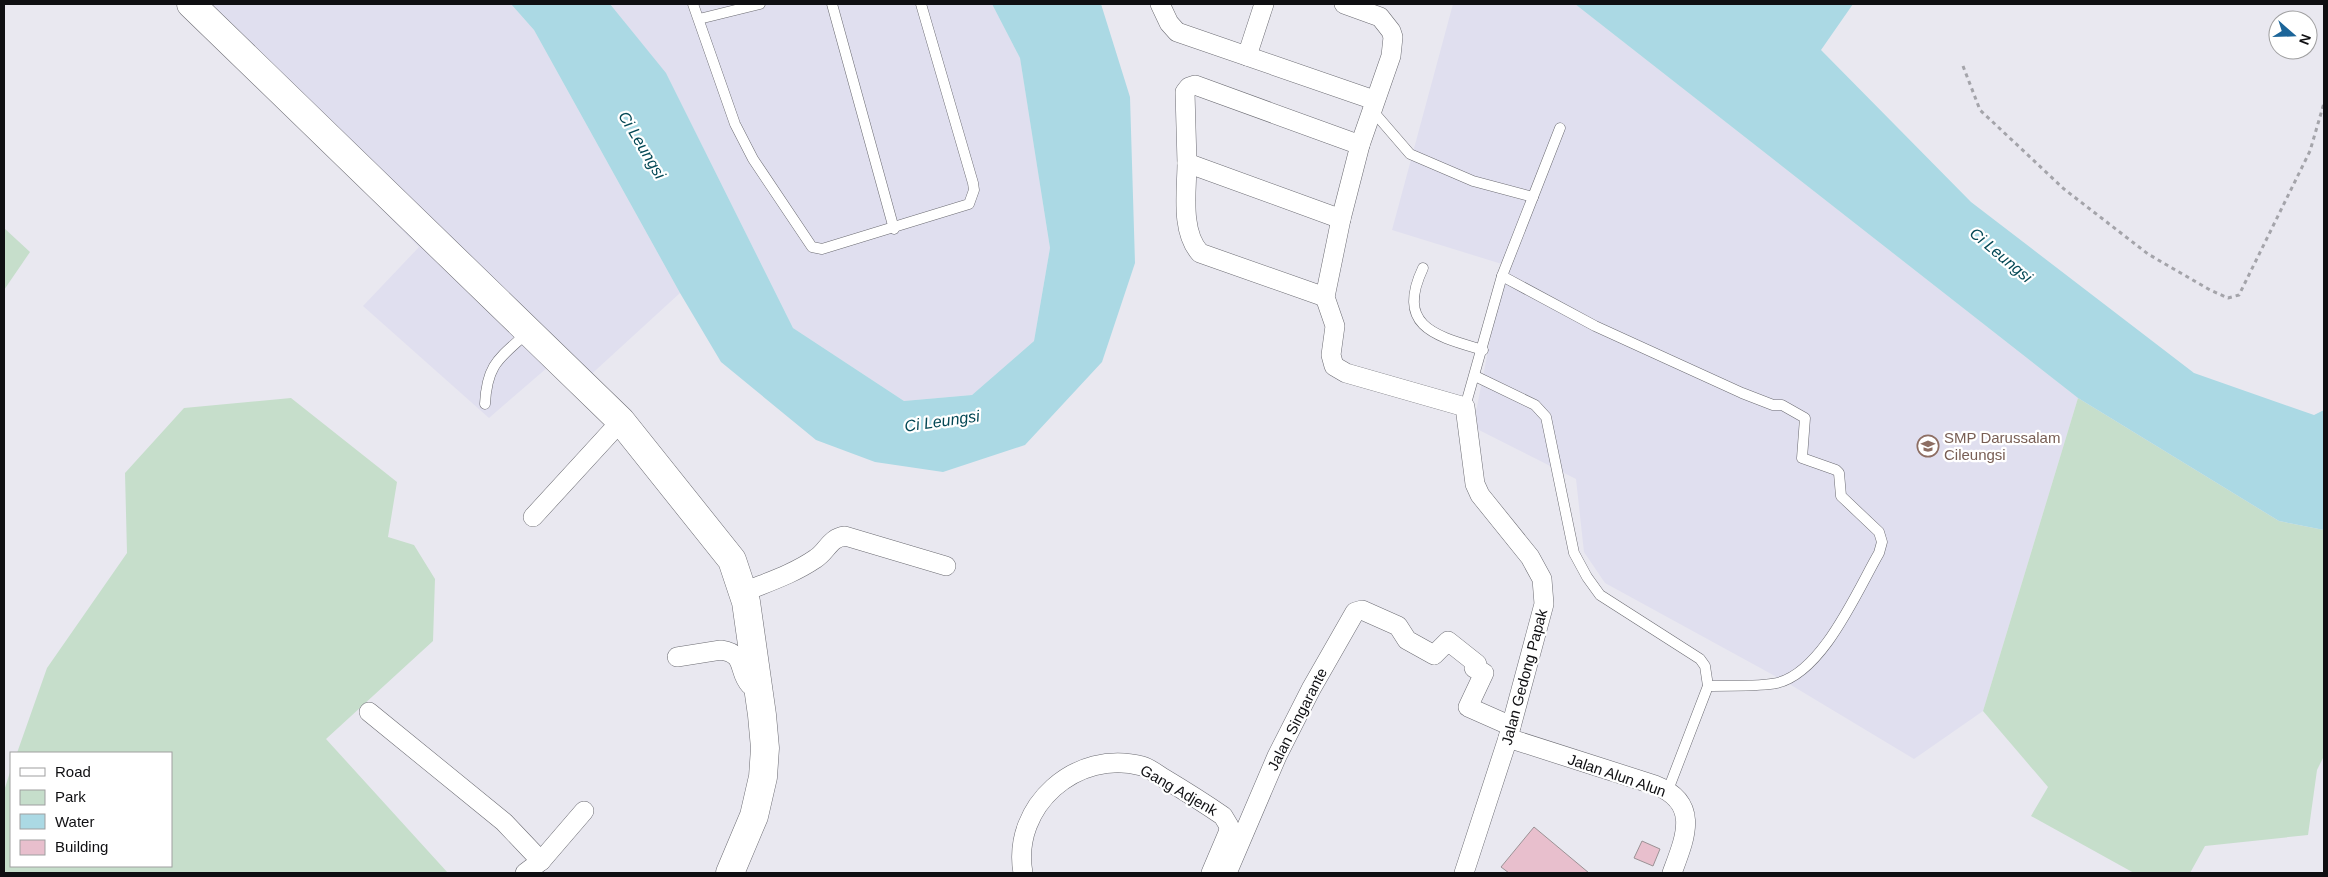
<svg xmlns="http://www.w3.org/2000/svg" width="2328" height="877" viewBox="0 0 2328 877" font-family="Helvetica,sans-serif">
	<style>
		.built { fill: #e0dfef }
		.green { fill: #c6decb }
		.water { fill: #abd9e4 }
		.building { fill: #e8bfcd; stroke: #9b9295 }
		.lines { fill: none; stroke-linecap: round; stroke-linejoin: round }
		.service-casing { stroke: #6b6b72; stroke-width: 11 }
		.minor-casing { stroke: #6b6b72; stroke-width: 20 }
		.primary-casing { stroke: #6b6b72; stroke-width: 29 }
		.path { stroke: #a4a4aa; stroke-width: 3; stroke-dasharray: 4 4; stroke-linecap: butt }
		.service { stroke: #fff; stroke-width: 10 }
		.minor { stroke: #fff; stroke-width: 19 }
		.primary { stroke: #fff; stroke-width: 28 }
		.labels { text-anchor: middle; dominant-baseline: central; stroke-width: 4.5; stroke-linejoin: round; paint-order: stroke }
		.education-label { font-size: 15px; fill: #785e54; stroke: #fff; text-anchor: start }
		.street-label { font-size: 15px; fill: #0f0f12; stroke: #fff }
		.water-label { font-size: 16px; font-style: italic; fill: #044855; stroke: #fff }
	</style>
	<rect width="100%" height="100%" fill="#e9e8f0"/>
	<g class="built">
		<polygon points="178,4 511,4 534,30 680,293 573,391 548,367 489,418 363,306 419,247"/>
		<polygon points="610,4 992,4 1020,58 1050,248 1034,341 972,395 904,401 793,328 666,74"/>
		<polygon points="1453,4 1575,4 2078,398 1983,711 1914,759 1786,682 1605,583 1584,552 1576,479 1473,427 1505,265 1392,230"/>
	</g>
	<g class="green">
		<polygon points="4,228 30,252 4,290"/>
		<polygon points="291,398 397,482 388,537 414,545 435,579 433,641 326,739 448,873 4,873 4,791 11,769 11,866 171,866 171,753 17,753 47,668 127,553 125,473 184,408"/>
		<polygon points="2078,398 2279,521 2324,530 2324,756 2317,770 2308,835 2205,846 2190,873 2134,873 2031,816 2048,787 1983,711"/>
	</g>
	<g class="water">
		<polygon points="511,4 610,4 666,73 793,328 904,401 972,395 1034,341 1050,248 1020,58 992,4 1101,4 1130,97 1135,263 1102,362 1025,445 943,472 875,462 816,440 721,362 680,293 534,30"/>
		<polygon points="1575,4 1853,4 1821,50 1971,202 2194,373 2314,415 2324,410 2324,530 2279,521 2078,398"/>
	</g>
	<g class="building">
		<polygon points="1534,827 1589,873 1509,873 1501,867"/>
		<polygon points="1642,841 1660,849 1653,866 1634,858"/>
	</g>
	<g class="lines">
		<g class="service-casing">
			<g id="service">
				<polyline points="693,4 735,124 753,159 812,247 822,249 969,204 974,190 973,183 921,4"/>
				<polyline points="832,4 894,229"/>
				<polyline points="699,19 760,4"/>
				<polyline points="1372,110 1410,154 1473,181 1533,197"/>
				<path d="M 1423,268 C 1395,327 1436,336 1483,350"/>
				<path d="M 1502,276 L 1595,326 L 1742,393 L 1773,405 L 1782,405 L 1805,418 L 1802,458 L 1836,470 L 1839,473 L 1841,496 L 1879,532 L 1882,542 L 1879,553 C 1857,591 1823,672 1777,683 C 1759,687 1728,685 1708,686"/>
				<polyline points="1475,376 1535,405 1546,417 1574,553 1587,577 1600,595 1700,659 1705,666 1708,686 1668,790"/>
				<path d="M 485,404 C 487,363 500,358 528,332"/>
				<polyline points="1465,407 1502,276 1560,128"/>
			</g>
		</g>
		<g class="minor-casing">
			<g id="minor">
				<polyline points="1160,4 1169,23 1177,32 1374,100"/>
				<polyline points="1344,4 1380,17 1391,31 1393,37 1391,56 1360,145"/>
				<polyline points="1247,56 1264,4"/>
				<polyline points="1187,163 1185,92 1189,87 1195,85 1360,145 1341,219 1325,297 1335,326 1331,355 1334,366 1346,373 1465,407 1475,484 1480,495 1530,557 1542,579 1544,604 1508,738 1464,873"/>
				<path d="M 1325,297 L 1200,253 C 1180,231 1187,190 1187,163 L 1341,219"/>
				<polyline points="533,517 621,421"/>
				<path d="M 744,592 C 768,582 793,574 815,559 C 827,552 829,538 845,536 L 946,566"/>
				<path d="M 677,657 L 721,650 C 747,654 737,671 750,685"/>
				<polyline points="369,712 504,822 541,861 525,873"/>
				<path d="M 1508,738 L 1655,785 C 1701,803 1685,838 1672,873"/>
				<polyline points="541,861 584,811"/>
				<path d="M 1023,873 C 1011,806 1077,748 1142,766 C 1150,768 1158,775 1165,779 C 1185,791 1204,803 1223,816 L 1229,826 L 1228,833 L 1211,873"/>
				<polyline points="1227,873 1277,756 1311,689 1355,612 1362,610 1398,626 1407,640 1434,655 1448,641 1477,664 1474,668 1484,673 1468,707 1511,726"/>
			</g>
		</g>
		<g class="primary-casing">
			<polyline id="primary" points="191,4 621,421 732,560 746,602 762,715 765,748 763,777 754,816 730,873"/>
		</g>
		<polyline class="path" points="1963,66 1980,110 2064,189 2148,254 2210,290 2228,298 2239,295 2310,151 2324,103"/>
		<use href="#service" class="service"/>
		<use href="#minor" class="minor"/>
		<use href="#primary" class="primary"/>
	</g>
	<defs>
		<g id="school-ring" transform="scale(1.125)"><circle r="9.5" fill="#fff" stroke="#8d6e63" stroke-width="1.5"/><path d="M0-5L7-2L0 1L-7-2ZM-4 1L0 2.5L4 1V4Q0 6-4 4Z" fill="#8d6e63"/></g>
	</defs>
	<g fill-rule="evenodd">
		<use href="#school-ring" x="1928" y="446"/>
	</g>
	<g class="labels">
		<g class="education-label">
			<text x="1944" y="437">SMP Darussalam<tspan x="1944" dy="17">Cileungsi</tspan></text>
		</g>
		<g class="street-label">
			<text transform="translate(1524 677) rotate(-75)">Jalan Gedong Papak</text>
			<text transform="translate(1297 719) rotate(-63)">Jalan Singarante</text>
			<text transform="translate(1617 775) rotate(19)">Jalan Alun Alun</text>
			<text transform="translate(1179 790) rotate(30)">Gang Adjenk</text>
		</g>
		<g class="water-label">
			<text transform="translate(642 145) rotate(59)">Ci Leungsi</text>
			<text transform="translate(2001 255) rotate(40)">Ci Leungsi</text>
			<text transform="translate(942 421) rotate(-8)">Ci Leungsi</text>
		</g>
	</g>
	<rect width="2328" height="877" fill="none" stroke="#0f0f12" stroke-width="10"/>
	<rect x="10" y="752" width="162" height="115" fill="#ffffff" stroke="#9f9fa0"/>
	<rect x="20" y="768" width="25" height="8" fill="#ffffff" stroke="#9f9fa0"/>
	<text x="55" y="777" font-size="15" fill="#0f0f12">Road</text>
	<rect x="20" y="790" width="25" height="15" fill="#c6decb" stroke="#9f9fa0"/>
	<text x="55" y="802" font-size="15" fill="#0f0f12">Park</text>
	<rect x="20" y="814" width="25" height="15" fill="#abd9e4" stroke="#9f9fa0"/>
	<text x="55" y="827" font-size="15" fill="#0f0f12">Water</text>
	<rect x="20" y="840" width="25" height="15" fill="#e8bfcd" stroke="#9f9fa0"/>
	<text x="55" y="852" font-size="15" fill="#0f0f12">Building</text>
	<g transform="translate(2293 35) rotate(110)"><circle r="24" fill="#ffffff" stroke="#9f9fa0"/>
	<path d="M0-4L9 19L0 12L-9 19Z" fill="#1c6599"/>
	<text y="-8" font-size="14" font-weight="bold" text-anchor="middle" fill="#0f0f12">N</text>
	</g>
</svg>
